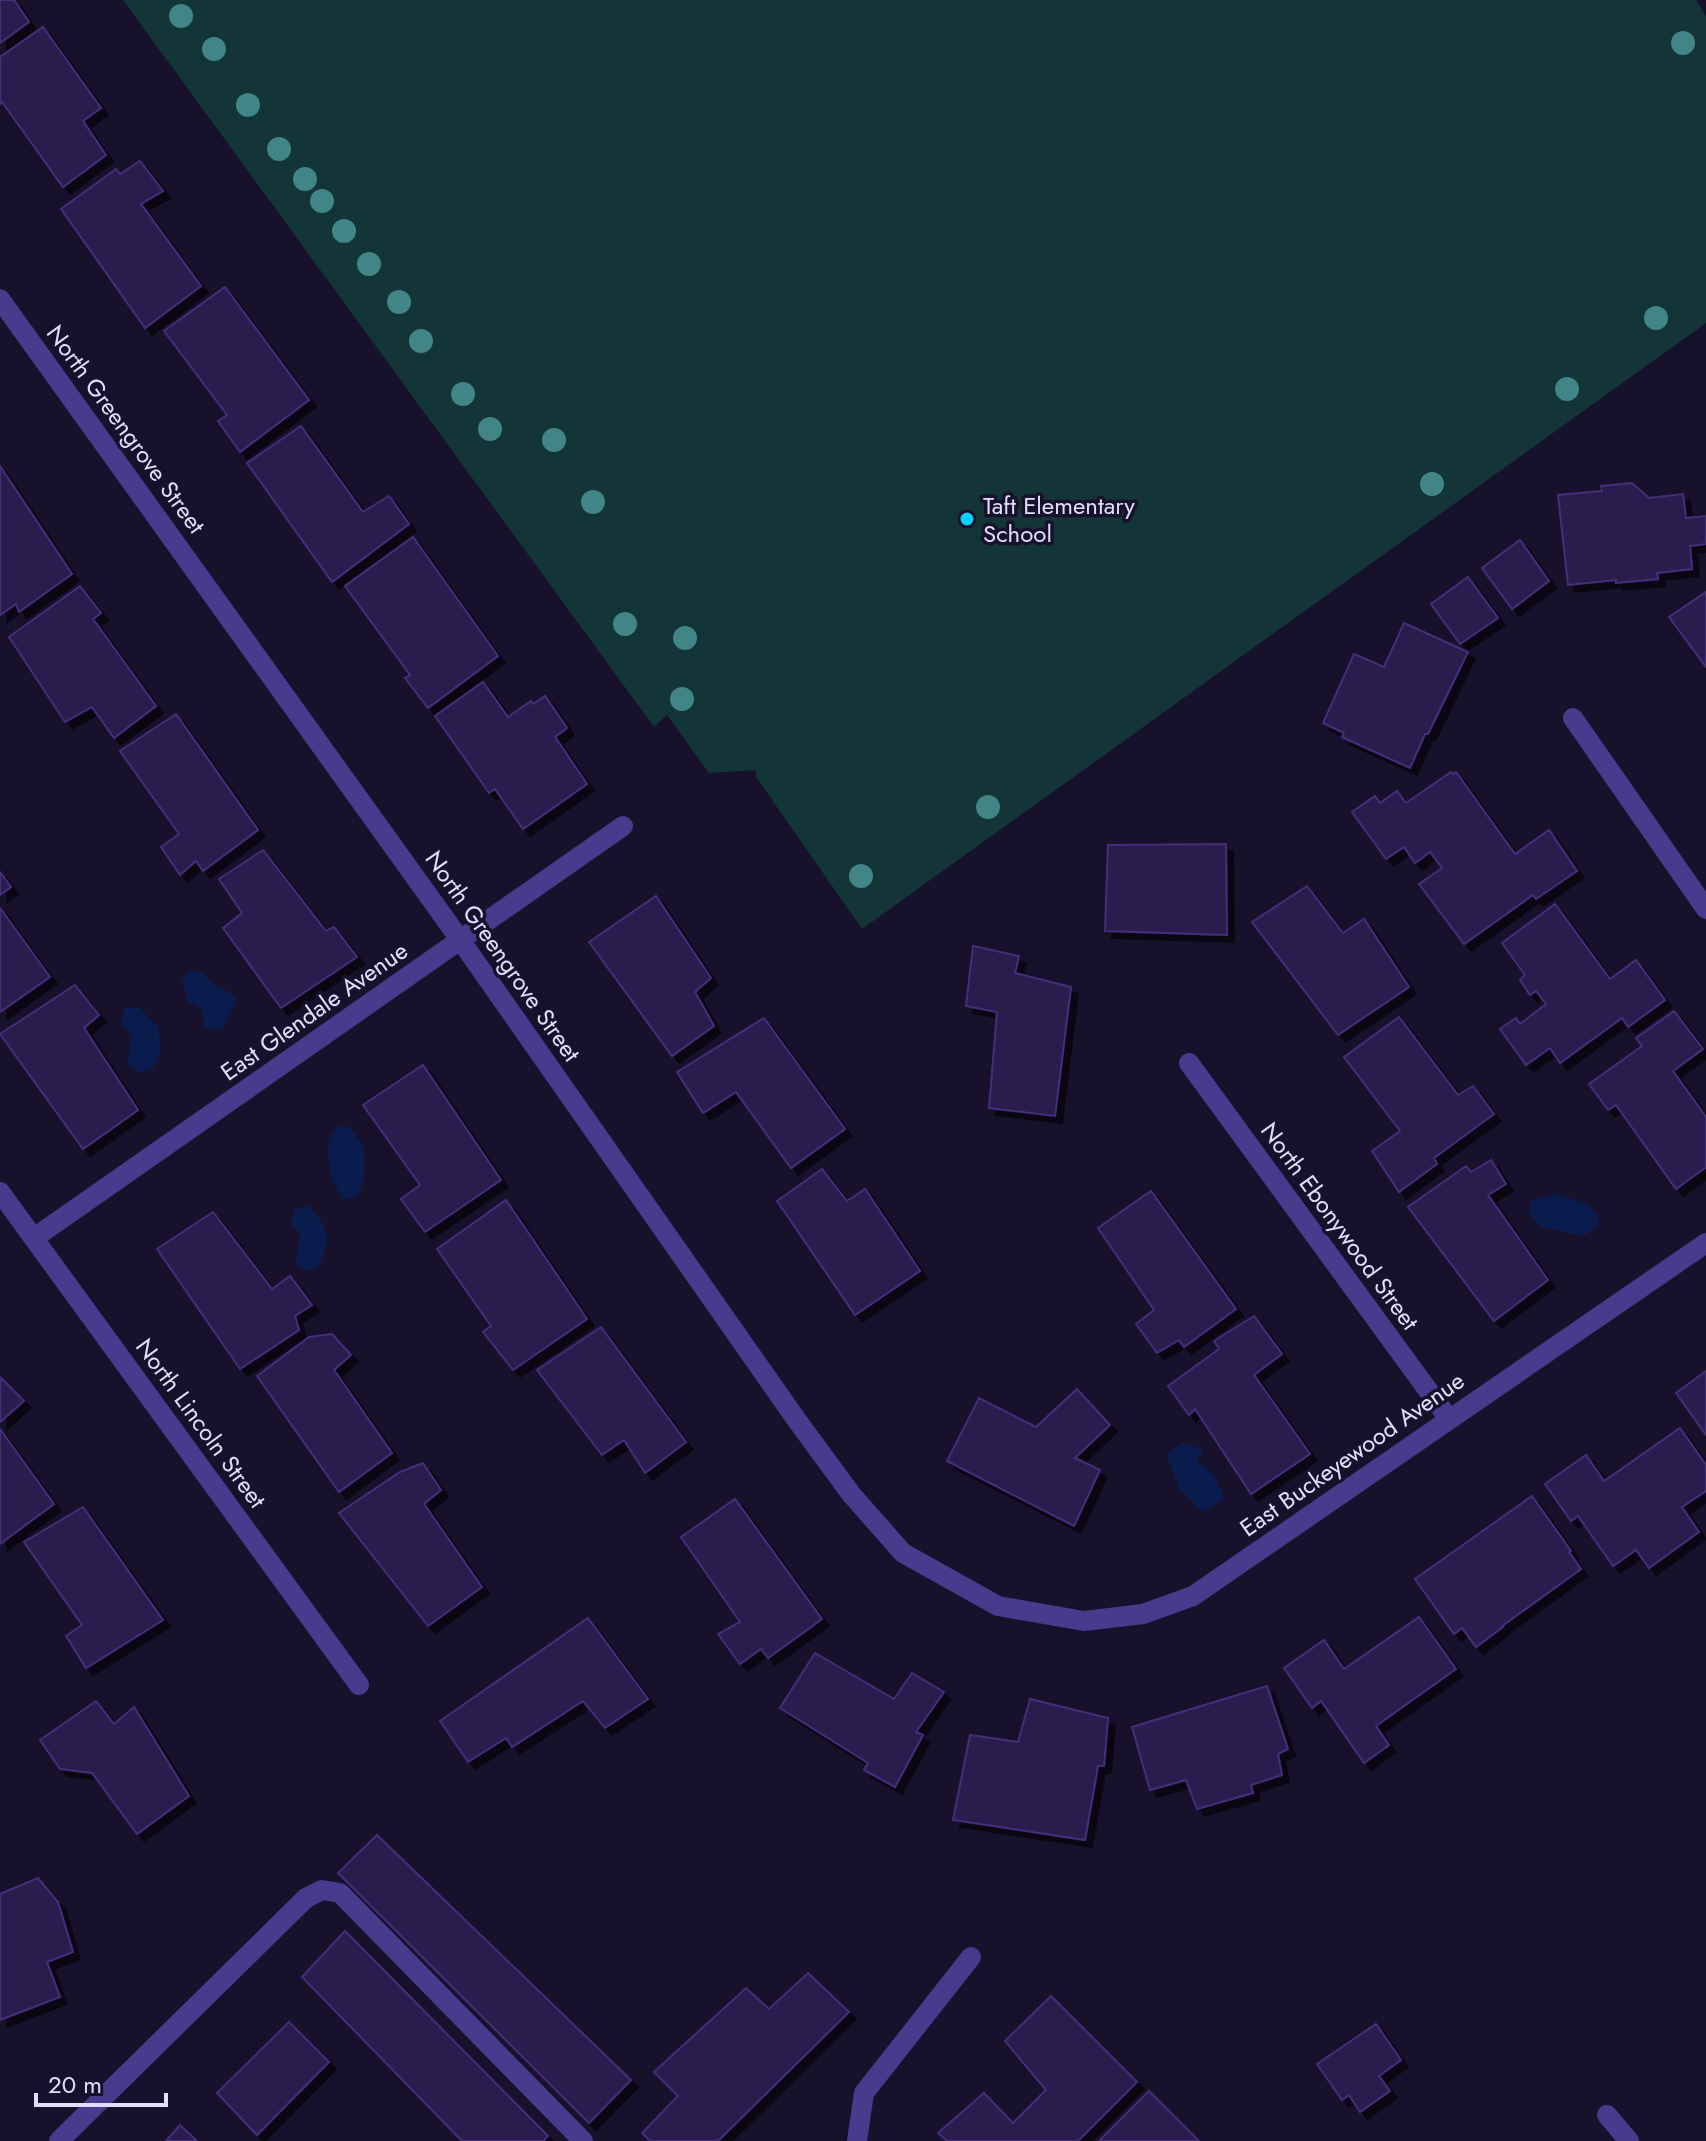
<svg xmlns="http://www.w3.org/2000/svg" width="1706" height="2141" viewBox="0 0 1706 2141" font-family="Jost,sans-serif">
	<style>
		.green { fill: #143537 }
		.water { fill: #0a1c4d }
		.building { fill: #2b1c4e; stroke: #442e7a; stroke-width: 2; filter: url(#shadow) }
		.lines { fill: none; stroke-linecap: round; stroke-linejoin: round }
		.minor { stroke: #463b8c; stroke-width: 20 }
		.tree { fill: #418586 }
		.poi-dot { fill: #08cfff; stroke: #18112c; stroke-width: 3 }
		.labels { text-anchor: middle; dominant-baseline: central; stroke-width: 7; stroke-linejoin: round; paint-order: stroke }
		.street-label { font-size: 24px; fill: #e3dcff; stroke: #18112c }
		.poi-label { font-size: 24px; fill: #e3dcff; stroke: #18112c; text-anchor: start }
	</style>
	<defs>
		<filter id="shadow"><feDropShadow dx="7" dy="7" stdDeviation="0" flood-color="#0009"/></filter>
	</defs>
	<rect width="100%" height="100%" fill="#18112c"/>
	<polygon class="green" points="123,0 1696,0 1706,16 1706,323 862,929 756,777 756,770 709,773 667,715 654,727"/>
	<g class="water">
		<polygon points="189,970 201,972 214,985 230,992 237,1001 223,1028 211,1030 204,1025 201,1009 189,1003 182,981"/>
		<polygon points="126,1007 140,1008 159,1028 160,1054 153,1068 139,1073 127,1064 132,1037 120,1021"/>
		<polygon points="336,1127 350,1127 364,1147 364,1180 358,1196 343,1200 330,1176 327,1144"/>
		<polygon points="1555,1194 1586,1203 1599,1216 1598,1226 1583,1236 1542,1227 1528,1212 1531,1201"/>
		<path d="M 308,1205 C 330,1229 333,1239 317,1268 L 305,1270 L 295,1263 L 300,1236 L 291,1223 L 295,1209 Z"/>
		<polygon points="1183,1442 1203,1450 1197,1461 1212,1473 1225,1498 1203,1512 1179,1488 1166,1454"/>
	</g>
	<g class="building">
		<polygon points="0,0 14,0 29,22 0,43"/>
		<polygon points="43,27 101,108 83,121 106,155 63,187 2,102 0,104 0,57"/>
		<polygon points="140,161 163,191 141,204 201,286 145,328 61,209 116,169 120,174"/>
		<polygon points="225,287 309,400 240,452 218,421 227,415 164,331"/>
		<polygon points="301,426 363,512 389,496 409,524 332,582 247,463"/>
		<polygon points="0,466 72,574 19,612 16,604 0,615"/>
		<polygon points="1632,483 1649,498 1683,494 1686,518 1706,516 1706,544 1690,546 1692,569 1657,573 1658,579 1616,583 1616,580 1568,585 1558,495 1602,491 1601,486"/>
		<polygon points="413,537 498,656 428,708 405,678 410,675 345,586"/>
		<polygon points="1520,540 1549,581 1512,609 1482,568"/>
		<polygon points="1468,577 1498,618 1460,644 1431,604"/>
		<polygon points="80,586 101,613 93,619 156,706 114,738 92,707 65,722 9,637"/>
		<polygon points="1706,592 1706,667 1669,617"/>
		<polygon points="1404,623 1468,652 1428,734 1425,734 1410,768 1342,737 1344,733 1323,723 1354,654 1384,667"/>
		<polygon points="483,682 508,717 531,701 533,704 545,696 567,728 555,737 587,784 523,829 495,789 489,793 435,716"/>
		<polygon points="176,714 258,830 203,871 196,861 180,875 161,847 179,834 120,751"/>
		<polygon points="1451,772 1453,774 1456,772 1515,854 1549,830 1577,871 1536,899 1533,895 1464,944 1419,884 1442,868 1430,852 1415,863 1404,847 1386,859 1352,812 1375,796 1380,803 1397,791 1406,803"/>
		<polygon points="1226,844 1227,935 1105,931 1108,845"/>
		<polygon points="263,850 326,931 334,927 357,957 281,1008 223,928 242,913 219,879"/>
		<polygon points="0,872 11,887 0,895"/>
		<polygon points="1307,886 1343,933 1364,919 1409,987 1338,1035 1252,922"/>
		<polygon points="656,896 711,978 695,992 714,1026 672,1056 589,942"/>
		<polygon points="1555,904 1610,979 1636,960 1665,1000 1628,1027 1622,1018 1560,1063 1550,1048 1526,1065 1500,1029 1516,1018 1520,1024 1546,1004 1536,991 1530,995 1520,980 1525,975 1502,943"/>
		<polygon points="0,908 50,977 0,1012"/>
		<polygon points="973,946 1019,956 1015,973 1071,987 1055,1116 989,1108 997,1012 966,1006"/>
		<polygon points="75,985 99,1015 84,1028 138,1110 83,1149 0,1034"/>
		<polygon points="1674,1011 1703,1049 1673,1071 1706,1117 1706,1167 1676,1189 1616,1105 1608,1110 1589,1084 1642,1046 1636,1038"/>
		<polygon points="1399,1017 1458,1095 1473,1086 1494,1114 1434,1158 1437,1164 1399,1192 1372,1151 1400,1131 1344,1057"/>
		<polygon points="764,1018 845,1129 791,1168 736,1092 703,1113 677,1072"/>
		<polygon points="423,1065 501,1180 425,1232 401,1199 420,1185 363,1105"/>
		<polygon points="1491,1160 1506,1184 1488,1195 1548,1280 1494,1321 1408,1207 1466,1166 1471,1172"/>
		<polygon points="822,1169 847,1201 865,1189 920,1271 855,1315 777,1201"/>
		<polygon points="1151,1191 1236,1309 1184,1347 1179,1340 1157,1353 1136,1324 1154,1310 1098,1228"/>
		<polygon points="506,1200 587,1319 513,1370 483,1332 491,1326 437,1249"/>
		<polygon points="213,1212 272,1289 290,1276 312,1305 295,1316 299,1330 240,1369 157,1249"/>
		<polygon points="1254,1316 1282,1354 1254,1375 1310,1454 1251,1494 1195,1409 1189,1415 1168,1386 1219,1349 1214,1341"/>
		<polygon points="601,1327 686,1442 645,1473 624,1440 602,1455 537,1370"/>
		<polygon points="332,1334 351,1355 334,1370 392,1453 339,1492 257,1376 309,1337"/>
		<polygon points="1706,1371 1706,1435 1676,1393"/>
		<polygon points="0,1377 24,1401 0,1422"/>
		<polygon points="1077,1389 1110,1425 1075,1458 1100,1470 1074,1526 947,1461 979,1398 1036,1427"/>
		<polygon points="1680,1428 1706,1465 1706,1491 1682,1507 1699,1532 1649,1568 1636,1550 1613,1566 1578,1516 1571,1521 1545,1484 1586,1455 1604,1481"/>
		<polygon points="0,1429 54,1504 0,1544"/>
		<polygon points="423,1463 441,1490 424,1504 482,1587 428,1626 339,1513 400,1472"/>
		<polygon points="1532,1496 1571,1551 1569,1552 1581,1569 1502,1626 1503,1627 1476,1647 1462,1628 1454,1634 1415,1579"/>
		<polygon points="735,1499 822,1619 768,1658 761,1649 740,1664 718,1634 740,1622 681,1537"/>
		<polygon points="83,1507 163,1620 86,1668 66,1636 82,1625 24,1542"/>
		<polygon points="1419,1617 1456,1669 1376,1726 1389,1745 1364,1763 1321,1701 1312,1708 1284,1668 1324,1640 1344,1669"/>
		<polygon points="588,1618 648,1699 605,1728 583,1701 512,1747 506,1738 468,1762 440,1721"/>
		<polygon points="815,1653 894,1699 912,1673 944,1692 916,1732 923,1735 895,1787 864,1770 868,1763 780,1708"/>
		<polygon points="1267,1686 1288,1749 1278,1754 1282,1775 1251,1785 1253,1793 1197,1809 1186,1780 1150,1790 1132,1727"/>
		<polygon points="1030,1699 1108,1718 1104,1766 1098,1766 1085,1840 953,1820 970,1735 1018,1742"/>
		<polygon points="96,1701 114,1724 134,1707 189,1796 137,1834 92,1773 60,1769 40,1740"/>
		<polygon points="377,1835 631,2080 589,2123 338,1873"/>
		<polygon points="38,1878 58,1902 73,1952 47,1962 60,1997 0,2020 0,1894"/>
		<polygon points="345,1931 548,2136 543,2141 462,2141 302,1977"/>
		<polygon points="808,1973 849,2012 718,2141 650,2141 642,2133 678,2096 654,2072 746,1988 769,2009"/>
		<polygon points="1051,1996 1137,2082 1078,2141 947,2141 938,2133 984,2093 1013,2123 1046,2090 1005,2041"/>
		<polygon points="289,2022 329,2062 257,2135 217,2093"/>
		<polygon points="1376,2024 1401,2060 1379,2076 1390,2091 1360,2112 1349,2095 1342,2100 1317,2064"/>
		<polygon points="1149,2091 1199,2141 1099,2141"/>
		<polygon points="180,2125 197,2141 166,2141"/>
	</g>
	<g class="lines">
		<g class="minor">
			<polyline points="0,299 461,941 796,1419 851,1494 903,1553 998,1606 1084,1621 1143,1614 1193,1596 1706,1243"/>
			<polyline points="1573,718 1706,909"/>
			<polyline points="1189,1063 1449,1419"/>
			<polyline points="0,1192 359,1685"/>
			<polyline points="34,1238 623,826"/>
			<polyline points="1607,2115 1629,2141"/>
			<polyline points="59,2141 306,1898 322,1890 340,1893 583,2141"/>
			<polyline points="857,2141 864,2093 971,1957"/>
		</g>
	</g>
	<g class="tree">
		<circle cx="181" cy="16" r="12"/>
		<circle cx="1683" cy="43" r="12"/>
		<circle cx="214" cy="49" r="12"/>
		<circle cx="248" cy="105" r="12"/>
		<circle cx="279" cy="149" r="12"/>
		<circle cx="305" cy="179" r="12"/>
		<circle cx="322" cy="201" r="12"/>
		<circle cx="344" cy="231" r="12"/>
		<circle cx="369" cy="264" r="12"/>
		<circle cx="399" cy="302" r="12"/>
		<circle cx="1656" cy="318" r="12"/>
		<circle cx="421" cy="341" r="12"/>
		<circle cx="1567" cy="389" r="12"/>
		<circle cx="463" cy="394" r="12"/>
		<circle cx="490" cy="429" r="12"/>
		<circle cx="554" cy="440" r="12"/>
		<circle cx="1432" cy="484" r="12"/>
		<circle cx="593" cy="502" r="12"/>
		<circle cx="625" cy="624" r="12"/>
		<circle cx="685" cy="638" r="12"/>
		<circle cx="682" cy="699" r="12"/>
		<circle cx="988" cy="807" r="12"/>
		<circle cx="861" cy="876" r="12"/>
	</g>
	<circle class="poi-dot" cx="967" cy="519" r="8"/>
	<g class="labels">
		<g class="street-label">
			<text transform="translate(126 429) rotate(54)">North Greengrove Street</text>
			<text transform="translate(503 956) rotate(55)">North Greengrove Street</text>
			<text transform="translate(314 1011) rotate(-35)">East Glendale Avenue</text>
			<text transform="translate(1340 1226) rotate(54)">North Ebonywood Street</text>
			<text transform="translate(201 1423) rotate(54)">North Lincoln Street</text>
			<text transform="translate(1352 1454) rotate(-35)">East Buckeyewood Avenue</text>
		</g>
		<g class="poi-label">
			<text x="983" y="505">Taft Elementary<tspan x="983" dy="28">School</tspan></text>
		</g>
	</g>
	<path d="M36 2093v12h130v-12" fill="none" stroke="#e3dcff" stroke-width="4"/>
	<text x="48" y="2093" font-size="24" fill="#e3dcff" stroke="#18112c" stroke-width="6" paint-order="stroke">20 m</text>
</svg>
